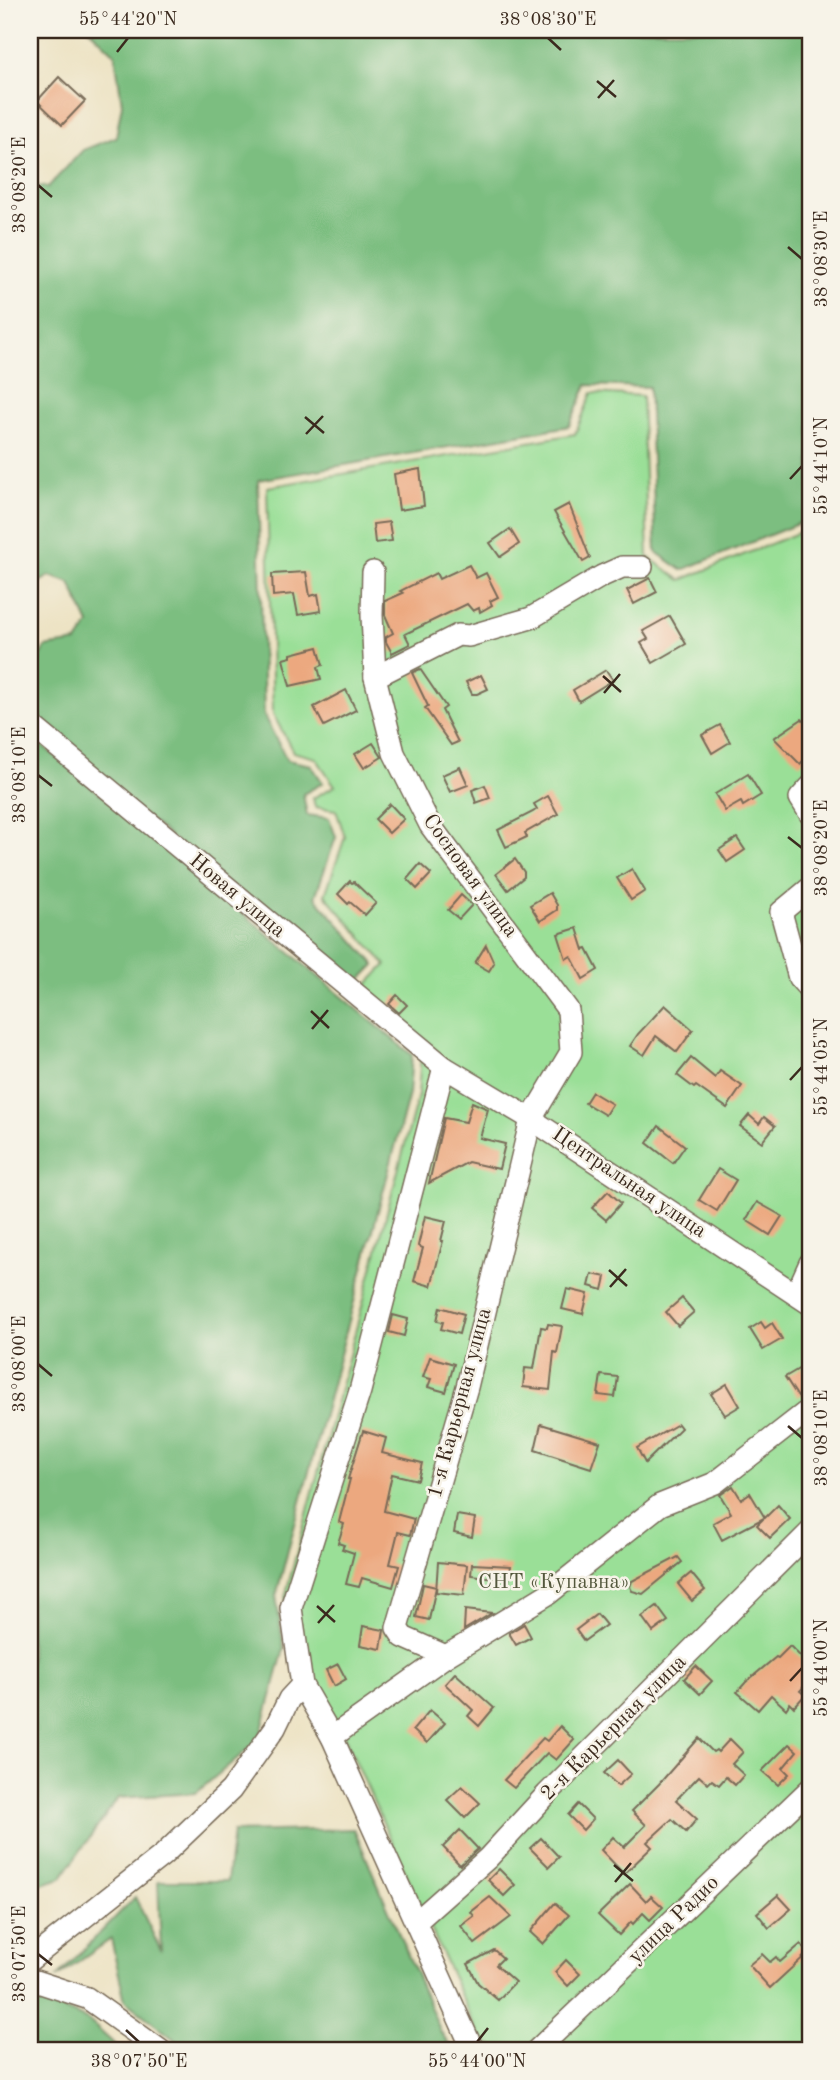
<svg xmlns="http://www.w3.org/2000/svg" width="840" height="2080" viewBox="0 0 840 2080" font-family="'Old Standard TT',serif">
	<style>
		.green { fill: #9adf97; stroke: #6a845a; stroke-width: 2 }
		.forest { fill: #7bbe80; stroke: #5b744f; stroke-width: 2 }
		.building { fill: #eca87f }
		.lines { fill: none; stroke-linecap: round; stroke-linejoin: round }
		.minor-casing { stroke: #796b58; stroke-width: 24 }
		.minor { stroke: #fff; stroke-width: 21 }
		.ticks { fill: none; stroke: #3b2a1e; stroke-width: 2.5 }
		.labels { text-anchor: middle; dominant-baseline: central; stroke-width: 5; stroke-linejoin: round; paint-order: stroke }
		.street-label { font-size: 21px; fill: #3b2a1e; stroke: #f7f3e8 }
		.park-label { font-size: 21px; fill: #53573c; stroke: #f7f3e8 }
		.neatline { fill: none; stroke: #3b2a1e; stroke-width: 2.5 }
		.ticks-label { font-size: 18px; text-anchor: middle; fill: #3b2a1e }
	</style>
	<rect width="100%" height="100%" fill="#f7f3e8"/>
	<filter id="ink" filterUnits="userSpaceOnUse"><feTurbulence type="fractalNoise" baseFrequency=".0143" numOctaves="2"/><feDisplacementMap in="SourceGraphic" scale="14" xChannelSelector="R" yChannelSelector="G"/><feConvolveMatrix kernelMatrix="1 2 1 2 8 2 1 2 1" color-interpolation-filters="sRGB"/></filter>
	<filter id="wash" filterUnits="userSpaceOnUse"><feTurbulence type="fractalNoise" baseFrequency=".00686" numOctaves="4" result="noise"/><feDisplacementMap in="SourceGraphic" scale="28" xChannelSelector="R" yChannelSelector="G"/><feGaussianBlur stdDeviation="1.57" result="paint"/><feColorMatrix in="noise" values="0 0 0 0 0 0 0 0 0 0 0 0 0 0 0 0 0 1.4 0 .05"/><feComposite in="paint" operator="in"/></filter>
	<g filter="url(#wash)">
		<rect width="100%" height="100%" fill="#ede3c4"/>
		<polygon class="green" points="592,393 642,396 648,557 681,580 810,528 810,2050 500,2050 480,2038 341,1729 292,1646 285,1597 418,1095 421,1053 365,987 386,965 325,895 345,837 336,810 315,807 313,798 335,786 316,758 293,752 273,714 267,487 575,434"/>
		<g class="forest">
			<polygon points="90,30 810,30 810,519 682,570 656,552 649,387 587,385 569,426 258,480 264,716 287,760 311,765 323,783 303,794 307,815 329,818 336,837 315,897 375,965 353,987 30,721 30,685 45,647 77,642 89,624 70,583 50,576 32,586 30,585 30,186 48,187 83,150 116,137 122,104 115,54"/>
			<polygon points="30,735 412,1055 409,1094 276,1596 284,1649 259,1740 196,1793 118,1798 61,1878 30,1888"/>
			<polygon points="354,1829 441,2032 452,2050 188,2050 125,2001 111,1939 56,1978 135,1897 161,1951 158,1881 227,1881 233,1832"/>
			<polygon points="37,1991 67,2011 88,2020 121,2050 30,2050 30,1994"/>
		</g>
		<g id="blocks">
			<g class="building">
				<polygon points="59,77 85,101 62,125 37,101"/>
				<polygon points="420,469 424,506 399,510 394,474"/>
				<polygon points="569,504 590,558 583,562 554,512"/>
				<polygon points="389,522 392,541 375,543 373,524"/>
				<polygon points="510,529 519,544 500,557 490,543"/>
				<polygon points="469,565 476,578 486,573 498,597 490,601 492,605 480,612 479,608 473,611 467,604 405,634 410,644 392,653 386,642 386,637 393,633 385,615 385,601 403,593 400,591 436,573 439,579"/>
				<polygon points="306,572 310,596 318,594 321,611 298,615 294,594 273,596 272,574"/>
				<polygon points="650,578 657,592 634,604 627,590"/>
				<polygon points="670,616 686,644 653,663 641,643 648,639 643,631"/>
				<polygon points="318,647 323,665 318,667 321,679 290,686 283,659 291,657 291,654"/>
				<polygon points="420,669 446,707 442,710 458,742 451,745 425,708 428,706 412,673"/>
				<polygon points="606,670 613,680 579,701 573,690"/>
				<polygon points="481,675 488,689 477,694 472,694 466,682"/>
				<polygon points="346,690 356,710 324,726 314,707"/>
				<polygon points="802,719 810,726 810,754 800,764 774,738"/>
				<polygon points="720,725 730,742 712,753 702,735"/>
				<polygon points="373,743 382,757 364,768 355,754"/>
				<polygon points="460,767 468,785 450,792 442,775"/>
				<polygon points="748,774 761,795 743,806 741,802 725,811 715,794"/>
				<polygon points="485,785 490,798 476,803 472,790"/>
				<polygon points="548,796 558,814 525,833 527,837 506,847 498,830 533,812 537,809 534,804"/>
				<polygon points="390,804 404,819 389,833 375,819"/>
				<polygon points="737,838 745,850 727,862 719,850"/>
				<polygon points="515,859 524,872 524,877 508,890 496,874"/>
				<polygon points="420,864 431,874 417,889 407,879"/>
				<polygon points="632,869 645,891 631,900 617,878"/>
				<polygon points="350,881 352,883 354,882 376,903 365,915 350,902 348,904 338,894"/>
				<polygon points="550,893 557,905 557,910 540,921 530,905"/>
				<polygon points="461,895 472,905 459,919 448,910"/>
				<polygon points="577,928 584,950 587,949 598,970 583,979 571,956 566,959 558,934"/>
				<polygon points="486,945 494,963 489,971 475,963"/>
				<polygon points="397,995 407,1005 399,1013 389,1004"/>
				<polygon points="665,1005 693,1030 677,1052 656,1036 644,1055 630,1046 638,1034"/>
				<polygon points="691,1058 715,1078 720,1071 742,1086 727,1108 696,1086 694,1088 677,1075"/>
				<polygon points="592,1092 612,1104 605,1115 585,1103"/>
				<polygon points="472,1102 488,1109 480,1138 505,1144 499,1169 468,1162 429,1183 444,1118 466,1122"/>
				<polygon points="749,1115 759,1124 764,1117 775,1126 762,1142 740,1126"/>
				<polygon points="659,1126 685,1146 673,1163 647,1143"/>
				<polygon points="718,1169 736,1180 717,1211 699,1200"/>
				<polygon points="608,1191 621,1203 606,1220 592,1208"/>
				<polygon points="757,1202 782,1216 770,1235 746,1220"/>
				<polygon points="425,1216 446,1221 441,1241 443,1241 431,1286 414,1281 423,1248 418,1246"/>
				<polygon points="592,1274 606,1277 603,1290 589,1286"/>
				<polygon points="567,1289 588,1294 583,1314 562,1309"/>
				<polygon points="682,1298 694,1312 678,1326 666,1312"/>
				<polygon points="440,1307 464,1314 459,1334 441,1329 443,1322 437,1321"/>
				<polygon points="393,1315 408,1319 404,1336 389,1332"/>
				<polygon points="761,1322 765,1328 772,1323 782,1339 763,1350 750,1329"/>
				<polygon points="548,1324 562,1326 557,1353 554,1352 550,1390 523,1387 525,1368 534,1369 541,1327 547,1328"/>
				<polygon points="430,1357 454,1364 446,1392 428,1387 431,1379 423,1377"/>
				<polygon points="802,1367 810,1379 810,1389 798,1397 785,1377"/>
				<polygon points="601,1375 618,1377 615,1397 598,1395"/>
				<polygon points="727,1384 740,1406 725,1415 711,1394"/>
				<polygon points="541,1424 600,1442 591,1468 535,1450"/>
				<polygon points="678,1424 681,1428 645,1463 637,1448"/>
				<polygon points="363,1431 386,1438 382,1453 422,1463 418,1480 392,1474 384,1511 414,1519 410,1535 398,1532 390,1564 399,1566 393,1587 362,1578 359,1587 346,1584 354,1553 342,1549 344,1545 338,1543 344,1524 339,1522 350,1479 348,1479"/>
				<polygon points="733,1486 741,1499 750,1493 765,1518 778,1505 790,1519 770,1538 757,1525 764,1518 722,1540 713,1523 731,1513 720,1495"/>
				<polygon points="457,1515 475,1518 472,1537 454,1533"/>
				<polygon points="678,1557 682,1562 643,1594 632,1591 630,1587 632,1581"/>
				<polygon points="438,1562 467,1565 464,1595 436,1592"/>
				<polygon points="472,1564 511,1566 509,1580 471,1575"/>
				<polygon points="691,1573 705,1590 692,1601 678,1584"/>
				<polygon points="423,1584 436,1587 429,1620 416,1617"/>
				<polygon points="657,1606 668,1621 653,1632 642,1617"/>
				<polygon points="465,1610 492,1613 464,1630"/>
				<polygon points="597,1614 606,1625 584,1641 576,1630"/>
				<polygon points="524,1624 531,1637 516,1645 509,1633"/>
				<polygon points="363,1626 384,1630 381,1649 360,1645"/>
				<polygon points="790,1646 810,1666 810,1680 800,1691 805,1695 794,1707 790,1703 786,1709 771,1695 758,1710 737,1692 746,1682 776,1657 778,1658"/>
				<polygon points="338,1664 346,1679 334,1686 326,1670"/>
				<polygon points="696,1666 712,1681 700,1694 684,1679"/>
				<polygon points="455,1673 494,1708 479,1726 468,1716 473,1710 445,1684"/>
				<polygon points="430,1710 445,1723 427,1743 413,1730"/>
				<polygon points="560,1726 574,1740 556,1760 547,1753 514,1788 504,1780 543,1738 547,1741"/>
				<polygon points="699,1738 713,1752 716,1750 718,1752 730,1739 743,1752 732,1764 744,1775 735,1785 726,1777 719,1785 712,1780 708,1784 699,1776 676,1800 697,1819 686,1832 672,1819 647,1842 652,1847 624,1874 601,1850 613,1837 624,1847 646,1825 632,1811 659,1784"/>
				<polygon points="789,1744 797,1751 783,1768 789,1774 778,1785 762,1771"/>
				<polygon points="618,1760 631,1774 618,1786 604,1773"/>
				<polygon points="462,1786 480,1803 465,1818 447,1800"/>
				<polygon points="578,1804 593,1819 583,1830 568,1815"/>
				<polygon points="460,1830 478,1849 460,1865 443,1847"/>
				<polygon points="541,1838 559,1857 549,1867 530,1848"/>
				<polygon points="499,1869 515,1885 504,1896 488,1880"/>
				<polygon points="630,1884 646,1901 651,1896 663,1907 650,1920 643,1913 633,1924 631,1922 619,1935 598,1915"/>
				<polygon points="778,1895 791,1909 769,1928 757,1913"/>
				<polygon points="490,1897 511,1917 475,1944 461,1926 474,1916 471,1912"/>
				<polygon points="555,1903 569,1915 543,1944 530,1932"/>
				<polygon points="801,1944 808,1953 770,1988 749,1965 762,1954 770,1962 776,1957 780,1962"/>
				<polygon points="494,1950 503,1958 496,1965 515,1982 498,2000 478,1983 468,1964"/>
				<polygon points="566,1960 580,1974 568,1986 555,1972"/>
			</g>
		</g>
	</g>
	<g filter="url(#ink)">
		<use href="#blocks" fill-opacity="0" stroke="#796b58" stroke-width="2"/>
		<g class="lines">
			<g class="minor-casing">
				<g id="minor">
					<polyline points="373,572 372,615 375,677 394,753 430,825 568,1010 571,1052 531,1119 467,1387 397,1628 403,1637 446,1656"/>
					<polyline points="375,677 458,635 469,636 531,618 602,576 622,567 642,567"/>
					<polyline points="30,724 444,1067 531,1119 810,1304"/>
					<polyline points="810,787 800,798 810,814"/>
					<polyline points="810,888 781,912 799,978 810,990"/>
					<polyline points="444,1067 360,1391 291,1608 302,1685 332,1737 473,2050"/>
					<polyline points="796,1294 810,1263"/>
					<polyline points="332,1737 446,1656 548,1594 660,1505 715,1483 810,1409"/>
					<polyline points="416,1922 488,1858 547,1794 810,1532"/>
					<polyline points="30,1960 163,1855 231,1790 275,1728 289,1699 302,1685"/>
					<polyline points="30,1981 35,1981 87,1998 160,2050"/>
					<polyline points="537,2050 810,1789"/>
				</g>
			</g>
			<use href="#minor" class="minor"/>
		</g>
	</g>
	<path class="ticks" d="M 548,38 L 561,50M 117,52 L 128,38M 597,81 L 616,97M 598,98 L 614,80M 38,185 L 52,197M 788,247 L 802,259M 305,417 L 324,433M 306,434 L 323,416M 790,479 L 802,466M 603,676 L 621,692M 604,693 L 620,674M 38,775 L 52,786M 788,837 L 802,848M 311,1011 L 329,1028M 312,1029 L 328,1010M 790,1080 L 802,1067M 609,1270 L 627,1286M 610,1287 L 626,1269M 38,1364 L 52,1376M 788,1426 L 802,1438M 317,1606 L 335,1622M 318,1623 L 334,1605M 790,1681 L 802,1668M 614,1865 L 633,1881M 615,1882 L 631,1863M 38,1954 L 52,1965M 126,2030 L 139,2042M 477,2042 L 488,2028"/>
	<g class="labels">
		<g class="street-label">
			<text transform="translate(470 876) rotate(54)">Сосновая улица</text>
			<text transform="translate(237 896) rotate(40)">Новая улица</text>
			<text transform="translate(629 1183) rotate(34)">Центральная улица</text>
			<text transform="translate(460 1403) rotate(-75)">1-я Карьерная улица</text>
			<text transform="translate(614 1728) rotate(-45)">2-я Карьерная улица</text>
			<text transform="translate(674 1920) rotate(-44)">улица Радио</text>
		</g>
		<g class="park-label">
			<text x="554" y="1582">СНТ «Купавна»</text>
		</g>
	</g>
	<rect width="840" height="2080" fill="none" stroke="#f7f3e8" stroke-width="77"/>
	<rect x="38" y="38" width="764" height="2004" class="neatline"/>
	<g class="ticks-label">
		<text x="128" y="25">55°44'20"N</text>
		<text x="548" y="25">38°08'30"E</text>
		<text transform="translate(19 185) rotate(-90)" y="6">38°08'20"E</text>
		<text transform="translate(821 259) rotate(-90)" y="6">38°08'30"E</text>
		<text transform="translate(821 466) rotate(-90)" y="6">55°44'10"N</text>
		<text transform="translate(19 775) rotate(-90)" y="6">38°08'10"E</text>
		<text transform="translate(821 848) rotate(-90)" y="6">38°08'20"E</text>
		<text transform="translate(821 1067) rotate(-90)" y="6">55°44'05"N</text>
		<text transform="translate(19 1364) rotate(-90)" y="6">38°08'00"E</text>
		<text transform="translate(821 1438) rotate(-90)" y="6">38°08'10"E</text>
		<text transform="translate(821 1668) rotate(-90)" y="6">55°44'00"N</text>
		<text transform="translate(19 1954) rotate(-90)" y="6">38°07'50"E</text>
		<text x="139" y="2067">38°07'50"E</text>
		<text x="477" y="2067">55°44'00"N</text>
	</g>
</svg>
